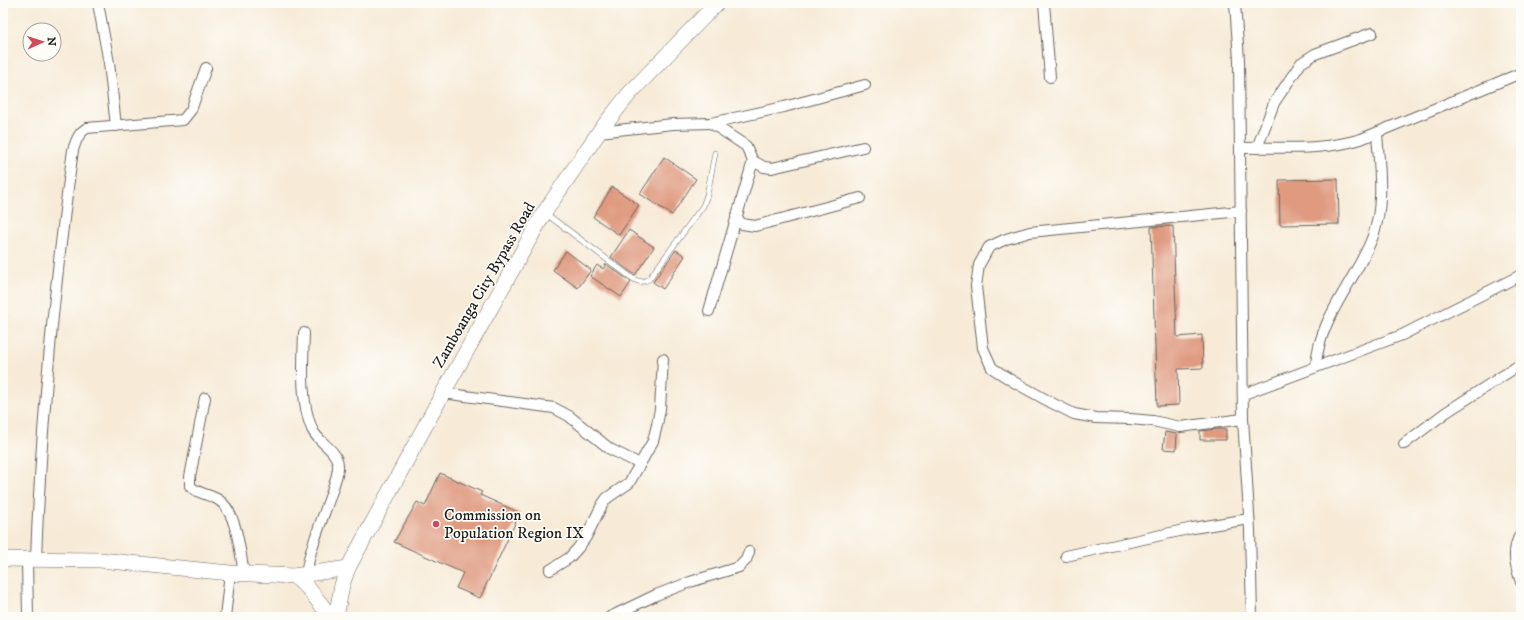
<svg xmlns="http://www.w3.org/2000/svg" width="1524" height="620" viewBox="0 0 1524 620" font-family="'IM FELL DW Pica',serif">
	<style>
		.building { fill: #df9a80 }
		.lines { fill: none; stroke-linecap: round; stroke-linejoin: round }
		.lane-casing { stroke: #69645e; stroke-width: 6 }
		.street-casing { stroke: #69645e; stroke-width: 12 }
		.secondary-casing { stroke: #69645e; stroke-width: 16 }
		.lane { stroke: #fff; stroke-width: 5 }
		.street { stroke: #fff; stroke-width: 10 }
		.secondary { stroke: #fff; stroke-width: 15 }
		.poi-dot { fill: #d1495b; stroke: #fdfcf7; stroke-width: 1.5 }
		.labels { text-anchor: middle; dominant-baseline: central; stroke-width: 3.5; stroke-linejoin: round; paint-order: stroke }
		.street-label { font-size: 16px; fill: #1c1c1c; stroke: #fdfcf7 }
		.poi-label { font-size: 16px; fill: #1c1c1c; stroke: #fdfcf7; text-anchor: start }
	</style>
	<rect width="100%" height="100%" fill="#fdfcf7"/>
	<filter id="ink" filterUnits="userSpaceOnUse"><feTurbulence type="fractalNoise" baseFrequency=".025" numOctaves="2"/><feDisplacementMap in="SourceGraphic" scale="8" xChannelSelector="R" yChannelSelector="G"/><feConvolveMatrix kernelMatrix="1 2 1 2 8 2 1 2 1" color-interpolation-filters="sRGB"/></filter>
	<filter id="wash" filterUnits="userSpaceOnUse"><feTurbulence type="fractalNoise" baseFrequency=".012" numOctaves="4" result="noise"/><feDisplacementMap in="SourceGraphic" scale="16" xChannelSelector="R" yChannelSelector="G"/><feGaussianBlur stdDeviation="0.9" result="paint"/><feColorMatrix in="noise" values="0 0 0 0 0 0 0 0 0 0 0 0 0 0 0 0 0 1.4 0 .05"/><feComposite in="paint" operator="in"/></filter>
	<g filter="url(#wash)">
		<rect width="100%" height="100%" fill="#f7ebd8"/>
		<g id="blocks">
			<g class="building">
				<polygon points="664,157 696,179 672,215 640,194"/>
				<polygon points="1338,179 1339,224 1280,225 1279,180"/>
				<polygon points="612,187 639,205 619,235 593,217"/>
				<polygon points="1173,226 1177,337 1202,335 1203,368 1178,369 1179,405 1157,406 1151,227"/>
				<polygon points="629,230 654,247 635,275 611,257"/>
				<polygon points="676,250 685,256 663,289 653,282"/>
				<polygon points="566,251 591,270 578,288 553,270"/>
				<polygon points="606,264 631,282 621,297 590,276 597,265 603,269"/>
				<polygon points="1217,429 1226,429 1226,440 1200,440 1200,431"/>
				<polygon points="1165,432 1177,434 1176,450 1163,449"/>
				<polygon points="440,473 482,492 480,495 520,513 480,598 456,588 463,573 394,542 417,502 425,506"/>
			</g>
		</g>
	</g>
	<g filter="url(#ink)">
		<use href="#blocks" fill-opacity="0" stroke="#69645e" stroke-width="1"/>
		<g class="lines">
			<g class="lane-casing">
				<path id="lane" d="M 545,213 L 632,278 C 638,282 642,283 649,279 L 703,206 L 707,195 L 715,153"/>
			</g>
			<g class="street-casing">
				<g id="street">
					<polyline points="98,3 109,63 116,126"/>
					<polyline points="1044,3 1050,77"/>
					<polyline points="1235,3 1239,60 1243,419 1250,530 1252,617"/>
					<polyline points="711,123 746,146 753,161 764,167 772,168 863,147"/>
					<polyline points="599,132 673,124 711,123 784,107 865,85"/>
					<path d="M 1240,148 C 1281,147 1322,151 1361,139 L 1521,73"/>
					<polyline points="1257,148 1274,103 1301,63 1315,54 1372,33"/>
					<polyline points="1241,211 1030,232 1006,239 989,247 979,265 976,286 983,348 992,368 1014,382 1052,403 1074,414 1096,418 1130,419 1153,421 1180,427 1243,419"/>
					<polyline points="736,217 742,224 755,226 860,198"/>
					<polyline points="709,311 753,161"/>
					<path d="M 304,333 C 303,362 300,401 312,429 C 317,442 337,449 338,465 C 339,473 334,483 332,491 C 323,519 310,546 306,575"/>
					<path d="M 1316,366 C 1318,319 1357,279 1373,236 C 1385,203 1379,166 1377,133"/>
					<polyline points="443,393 554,408 569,416 610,449 640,464"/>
					<polyline points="1244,394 1402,335 1521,275"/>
					<path d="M 205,398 L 190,477 L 190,486 C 199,495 211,494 220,501 C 237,513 240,553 244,573"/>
					<polyline points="1404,444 1445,413 1521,364"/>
					<path d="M 1521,533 C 1511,550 1515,565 1521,582"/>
					<polyline points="1066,556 1193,528 1249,519"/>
					<polyline points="27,558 28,617"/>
					<path d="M 36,559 C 41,422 54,286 73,150 C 76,141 78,133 87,128 L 183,120 L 191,110 L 206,68"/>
					<polyline points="550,570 569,558 578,548 586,537 602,505 607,498 629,483 640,464 653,441 657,425 660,409 663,359"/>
					<polyline points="225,617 230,573"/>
					<polyline points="610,617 656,595 690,582 739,567 746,560 749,552"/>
				</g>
			</g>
			<g class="secondary-casing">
				<g id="secondary">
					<polyline points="3,559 100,560 230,573 294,576 348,568"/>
					<polyline points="294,576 308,588 331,617"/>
					<polyline points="336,617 342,585 348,568 443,393 544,213 599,132 629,94 717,3"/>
				</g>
			</g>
			<use href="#lane" class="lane"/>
			<use href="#street" class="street"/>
			<use href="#secondary" class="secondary"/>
		</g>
	</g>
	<circle class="poi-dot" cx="436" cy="524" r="4"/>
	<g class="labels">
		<g class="street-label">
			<text transform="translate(484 285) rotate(-60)">Zamboanga City Bypass Road</text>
		</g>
		<g class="poi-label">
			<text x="444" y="515">Commission on<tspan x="444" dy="18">Population Region IX</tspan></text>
		</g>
	</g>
	<rect width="1524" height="620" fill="none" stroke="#fdfcf7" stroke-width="16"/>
	<g transform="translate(42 42) rotate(87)"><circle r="19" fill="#fdfcf7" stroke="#a3a29f"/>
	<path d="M0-3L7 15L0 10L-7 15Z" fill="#d1495b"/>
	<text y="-6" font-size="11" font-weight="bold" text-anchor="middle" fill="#1c1c1c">N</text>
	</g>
</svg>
